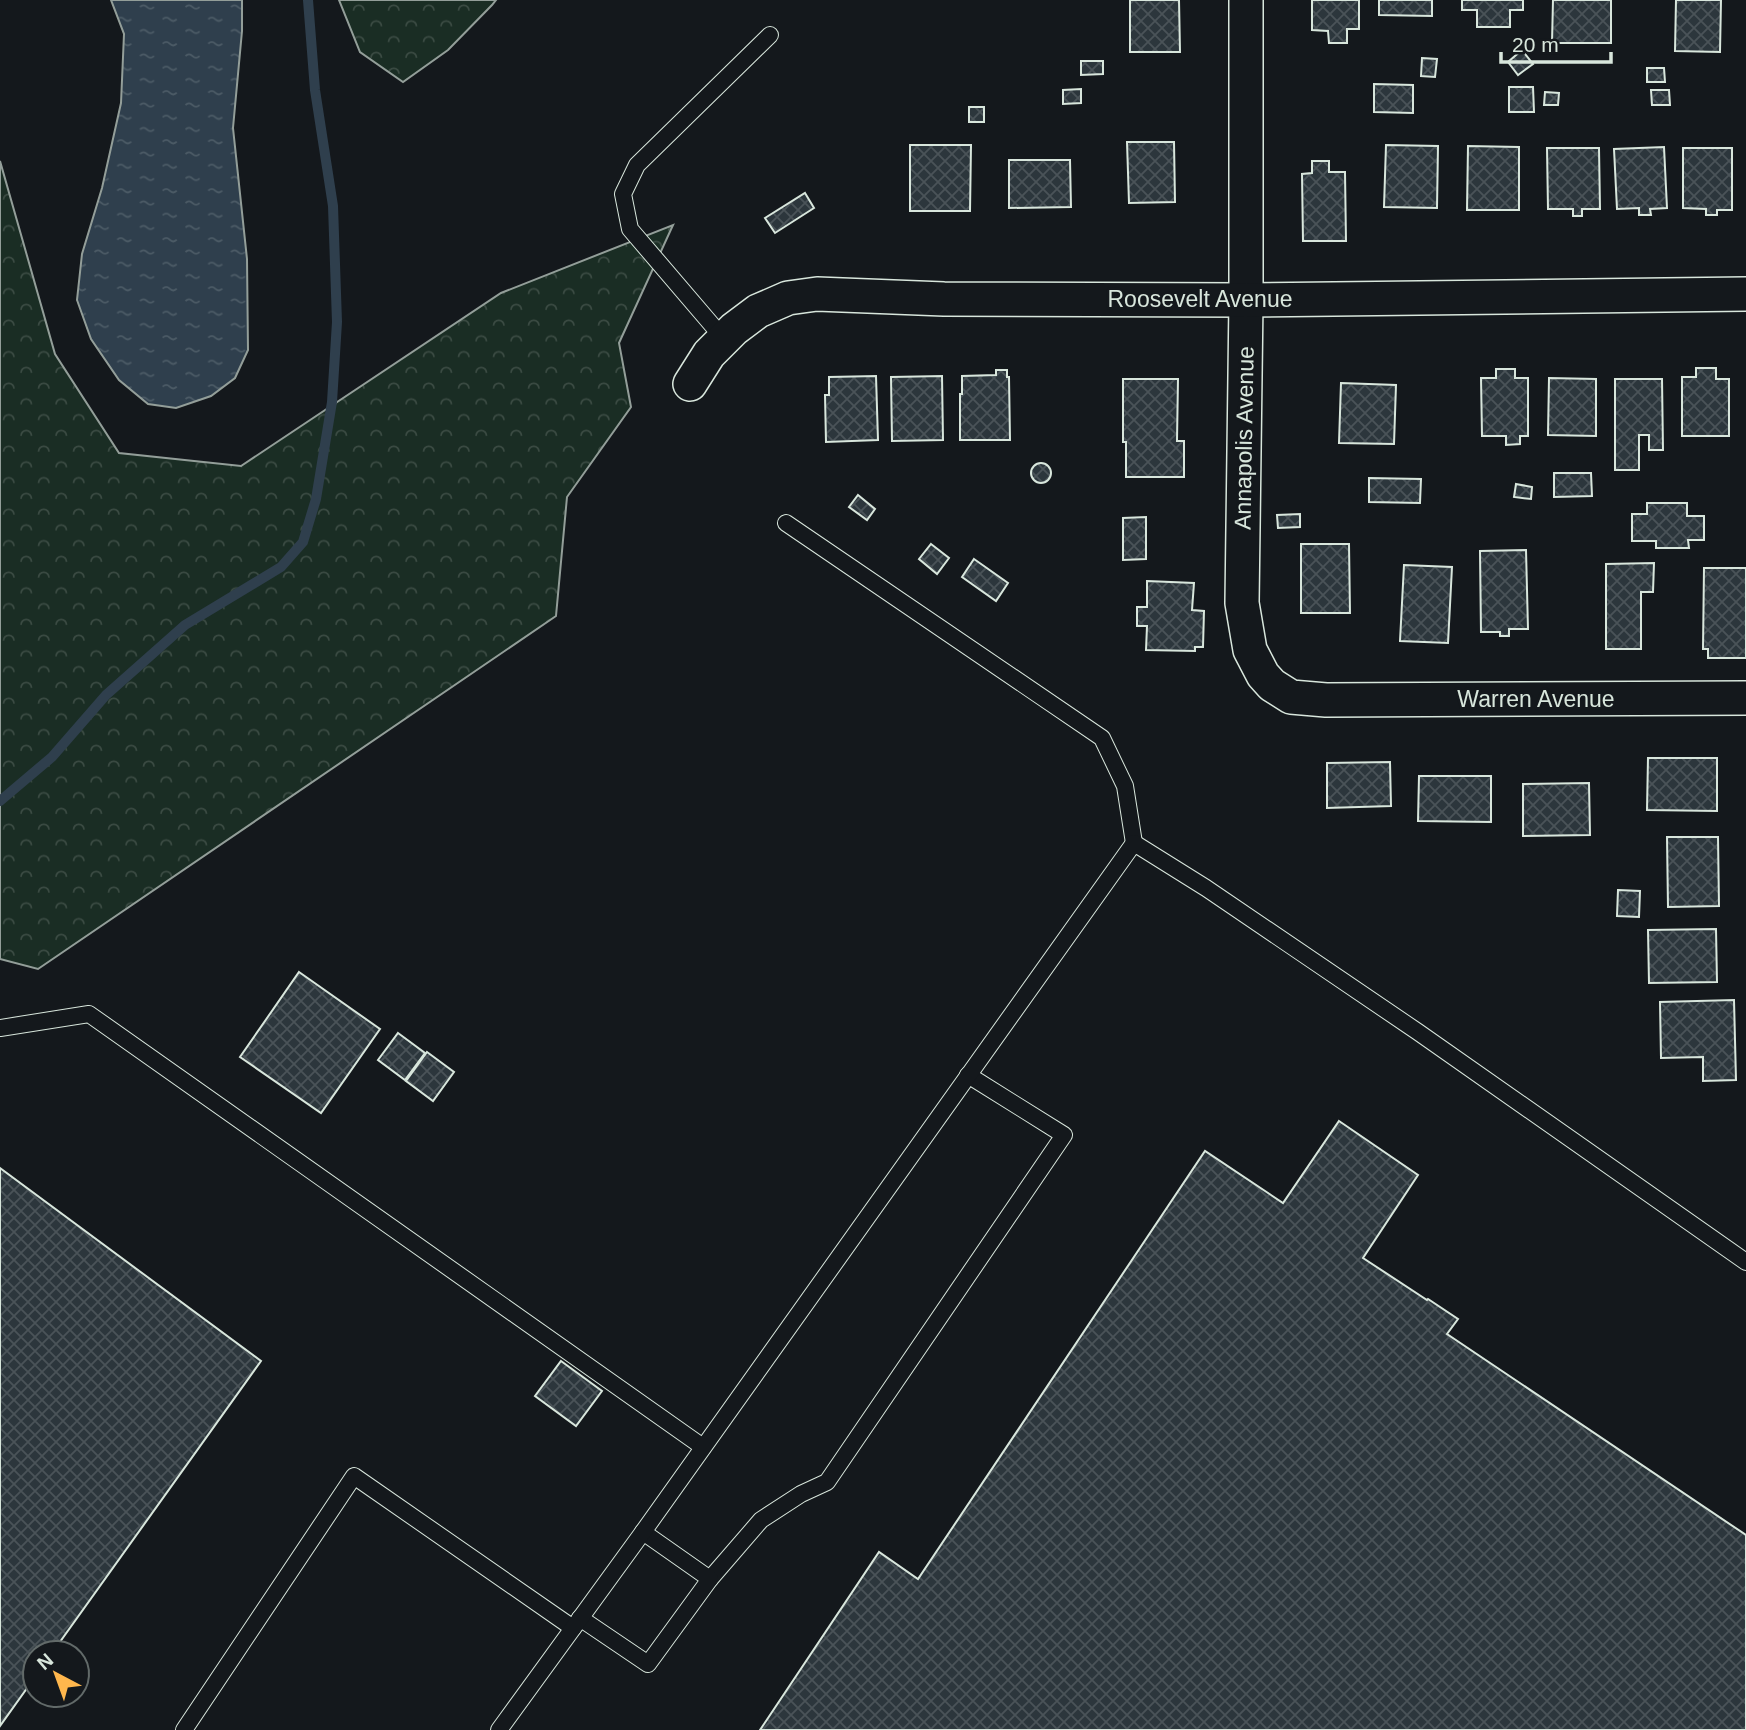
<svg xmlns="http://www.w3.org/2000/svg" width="1746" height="1730" viewBox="0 0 1746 1730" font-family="Arial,sans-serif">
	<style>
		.forest { fill: url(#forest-crowns); stroke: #939e99; stroke-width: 2 }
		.water { fill: url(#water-ripples); stroke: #939e99; stroke-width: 2 }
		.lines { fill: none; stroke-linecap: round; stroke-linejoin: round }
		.stream { stroke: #2f3f4d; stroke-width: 10 }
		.building { fill: url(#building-cross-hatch); stroke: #d8e6dc; stroke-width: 2 }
		.lane-casing { stroke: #d8e6dc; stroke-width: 18 }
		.street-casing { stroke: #d8e6dc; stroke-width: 36 }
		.lane { stroke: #14181c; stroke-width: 16 }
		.street { stroke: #14181c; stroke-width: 33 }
		.labels { text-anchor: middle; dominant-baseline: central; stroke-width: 5; stroke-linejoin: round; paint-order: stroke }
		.street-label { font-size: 23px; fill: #d8e6dc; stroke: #14181c }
	</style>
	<defs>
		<pattern id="forest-crowns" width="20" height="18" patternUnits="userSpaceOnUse" patternTransform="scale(1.75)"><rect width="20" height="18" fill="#1a2d24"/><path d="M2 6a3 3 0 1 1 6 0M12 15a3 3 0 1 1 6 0" fill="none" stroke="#3b4b43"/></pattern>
		<pattern id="water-ripples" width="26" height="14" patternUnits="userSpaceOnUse" patternTransform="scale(1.75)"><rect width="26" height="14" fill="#2f3f4d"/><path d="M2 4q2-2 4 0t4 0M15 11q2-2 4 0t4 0" fill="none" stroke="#4c5b66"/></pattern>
		<pattern id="building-cross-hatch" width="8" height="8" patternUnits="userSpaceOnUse" patternTransform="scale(1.75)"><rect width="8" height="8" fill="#2c363c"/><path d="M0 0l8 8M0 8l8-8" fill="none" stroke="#4a5358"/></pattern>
	</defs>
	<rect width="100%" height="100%" fill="#14181c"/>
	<g class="forest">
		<polygon points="339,0 496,0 492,5 448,50 403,82 360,52"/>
		<polygon points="0,161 55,354 119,453 241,466 501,293 673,225 619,343 631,407 567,497 556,616 38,969 0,959"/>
	</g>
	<polygon class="water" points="111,0 242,0 242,31 233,128 247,259 248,350 235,378 211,396 176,408 148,404 119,380 91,339 77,300 82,254 102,188 121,103 124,34"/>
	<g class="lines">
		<polyline class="stream" points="0,801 52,757 106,695 185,625 281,567 303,542 316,499 332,402 337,322 333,206 315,90 308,0"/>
	</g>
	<g class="building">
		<polygon points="1130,0 1179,0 1180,52 1130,52"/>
		<polygon points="1312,0 1359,0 1359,29 1347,29 1347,43 1329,43 1328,31 1312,30"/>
		<polygon points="1379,0 1432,0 1432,16 1379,15"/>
		<polygon points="1462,0 1523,0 1523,10 1510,10 1510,27 1477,27 1477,10 1462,10"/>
		<polygon points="1553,0 1611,0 1611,43 1552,43"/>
		<polygon points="1676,0 1721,0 1720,52 1675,51"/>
		<polygon points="1522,50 1533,64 1518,75 1508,62"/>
		<polygon points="1422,58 1437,59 1435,77 1421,76"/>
		<polygon points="1081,61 1103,61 1103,74 1081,75"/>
		<polygon points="1647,68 1664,68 1665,82 1647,82"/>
		<polygon points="1374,84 1413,85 1413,113 1374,112"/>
		<polygon points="1509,87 1533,87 1534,112 1509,112"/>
		<polygon points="1081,89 1081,103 1063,104 1063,90"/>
		<polygon points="1651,90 1669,90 1670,105 1652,105"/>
		<polygon points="1545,92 1559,93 1558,105 1544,105"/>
		<rect x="969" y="107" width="15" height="15"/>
		<polygon points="1127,142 1174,142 1175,202 1129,203"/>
		<polygon points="910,145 971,145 970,211 910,211"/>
		<polygon points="1386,145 1438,146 1437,208 1384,207"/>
		<polygon points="1468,146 1519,147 1519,210 1467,210"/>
		<polygon points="1664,147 1667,208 1650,209 1651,215 1639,215 1639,208 1617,209 1614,149"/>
		<polygon points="1547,148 1599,148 1600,209 1582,209 1582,216 1573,216 1573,209 1548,209"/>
		<polygon points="1683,148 1732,148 1732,210 1717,210 1717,215 1706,215 1706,209 1683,208"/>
		<polygon points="1009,160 1070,160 1071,207 1009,208"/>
		<polygon points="1312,161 1329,161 1329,172 1345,172 1346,241 1303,241 1302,174 1312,173"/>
		<polygon points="805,193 814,208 775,233 765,218"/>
		<polygon points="1696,368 1716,368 1716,379 1729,379 1729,436 1682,436 1682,377 1696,377"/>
		<polygon points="1496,369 1515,369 1515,378 1528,378 1528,436 1520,436 1520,444 1506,445 1506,436 1482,436 1481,378 1496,378"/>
		<polygon points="996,370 1007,370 1007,377 1009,377 1010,440 960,440 960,394 962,394 962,376 996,375"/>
		<polygon points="876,376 878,440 826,442 825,395 829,395 829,377"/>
		<polygon points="942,376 943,440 892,441 891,377"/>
		<polygon points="1549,378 1596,379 1596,436 1548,435"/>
		<polygon points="1123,379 1178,379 1177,441 1184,441 1184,477 1126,477 1126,442 1123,442"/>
		<polygon points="1615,379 1662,379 1663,450 1649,450 1649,435 1639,435 1639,470 1615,470"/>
		<polygon points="1341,383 1396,385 1394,444 1339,443"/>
		<circle cx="1041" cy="473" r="10"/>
		<polygon points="1554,473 1591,473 1592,496 1554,497"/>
		<polygon points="1369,478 1421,479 1420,503 1369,502"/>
		<polygon points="1516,484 1532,487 1531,499 1514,497"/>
		<polygon points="858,495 875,509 867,520 849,507"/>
		<polygon points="1647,503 1687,503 1687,516 1704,516 1704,540 1688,540 1689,548 1656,548 1656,541 1632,541 1632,514 1647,514"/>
		<polygon points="1300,514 1300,527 1278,528 1277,515"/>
		<polygon points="1146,517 1146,559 1123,560 1123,518"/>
		<polygon points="931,544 949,558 937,574 919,559"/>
		<polygon points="1301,544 1349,544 1350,613 1301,613"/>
		<polygon points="1526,550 1528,629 1509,629 1509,636 1500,636 1500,632 1481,632 1480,551"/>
		<polygon points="974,559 1008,583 996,601 962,577"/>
		<polygon points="1654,563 1653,592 1641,592 1641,649 1606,649 1606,564"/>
		<polygon points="1404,565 1452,567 1448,643 1400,641"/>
		<polygon points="1704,568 1746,568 1746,658 1708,658 1708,649 1703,649"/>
		<polygon points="1147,581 1194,583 1192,610 1204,611 1203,647 1195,647 1195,651 1146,650 1147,626 1137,626 1137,607 1147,607"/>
		<polygon points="1648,758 1717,758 1717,811 1647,810"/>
		<polygon points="1390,762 1391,806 1327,808 1327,763"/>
		<polygon points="1419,776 1491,776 1491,822 1418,821"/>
		<polygon points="1589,783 1590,835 1523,836 1523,784"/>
		<polygon points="1667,837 1718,837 1719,906 1668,907"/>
		<polygon points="1618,890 1640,891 1639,917 1617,916"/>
		<polygon points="1716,929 1717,982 1649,983 1648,930"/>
		<polygon points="299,972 380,1029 321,1113 240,1057"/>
		<polygon points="1734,1000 1736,1080 1703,1081 1703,1057 1661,1058 1660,1002"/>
		<polygon points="398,1033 425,1053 405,1080 378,1060"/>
		<polygon points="427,1052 454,1072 433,1101 406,1081"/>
		<polygon points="1339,1121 1418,1175 1363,1258 1427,1300 1428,1299 1458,1319 1447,1334 1746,1535 1746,1730 760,1730 879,1552 918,1579 1205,1151 1283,1203"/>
		<polygon points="0,1168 261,1361 52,1653 35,1653 35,1677 0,1726"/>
		<polygon points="561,1361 602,1391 576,1426 535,1396"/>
	</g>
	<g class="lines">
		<g class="lane-casing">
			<g id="lane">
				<polyline points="724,339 630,229 623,194 637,165 770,35"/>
				<polyline points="786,523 1102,738 1125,786 1134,843"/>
				<polyline points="0,1028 89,1014 703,1447"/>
				<polyline points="710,1579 761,1520 801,1494 827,1482 1064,1135 968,1075"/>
				<polyline points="580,1618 648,1664 710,1579 643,1532"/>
				<polyline points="184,1730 354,1476 573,1628"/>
				<polyline points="499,1730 643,1532 1134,843 1206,888 1418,1032 1746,1262"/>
			</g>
		</g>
		<g class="street-casing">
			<g id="street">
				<polyline points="1246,0 1246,300 1242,603 1250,650 1263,675 1272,685 1291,697 1326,700 1746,698"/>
				<polyline points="690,384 709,354 734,329 758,311 788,298 817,294 944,299 1246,300 1746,294"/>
			</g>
		</g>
		<use href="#lane" class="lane"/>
		<use href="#street" class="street"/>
	</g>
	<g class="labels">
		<g class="street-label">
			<text x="1200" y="299">Roosevelt Avenue</text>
			<text transform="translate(1244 438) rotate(-89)">Annapolis Avenue</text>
			<text x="1536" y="699">Warren Avenue</text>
		</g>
	</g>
	<g transform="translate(56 1674) rotate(319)"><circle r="33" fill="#14181c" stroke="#626a69" stroke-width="2"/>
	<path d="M0-5L12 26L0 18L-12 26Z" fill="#ffb74d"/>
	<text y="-10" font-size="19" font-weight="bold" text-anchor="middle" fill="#d8e6dc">N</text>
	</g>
	<path d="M1501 52v10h110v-10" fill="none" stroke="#d8e6dc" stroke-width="3.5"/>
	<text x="1512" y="52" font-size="21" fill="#d8e6dc" stroke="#14181c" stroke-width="5" paint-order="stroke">20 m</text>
</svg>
